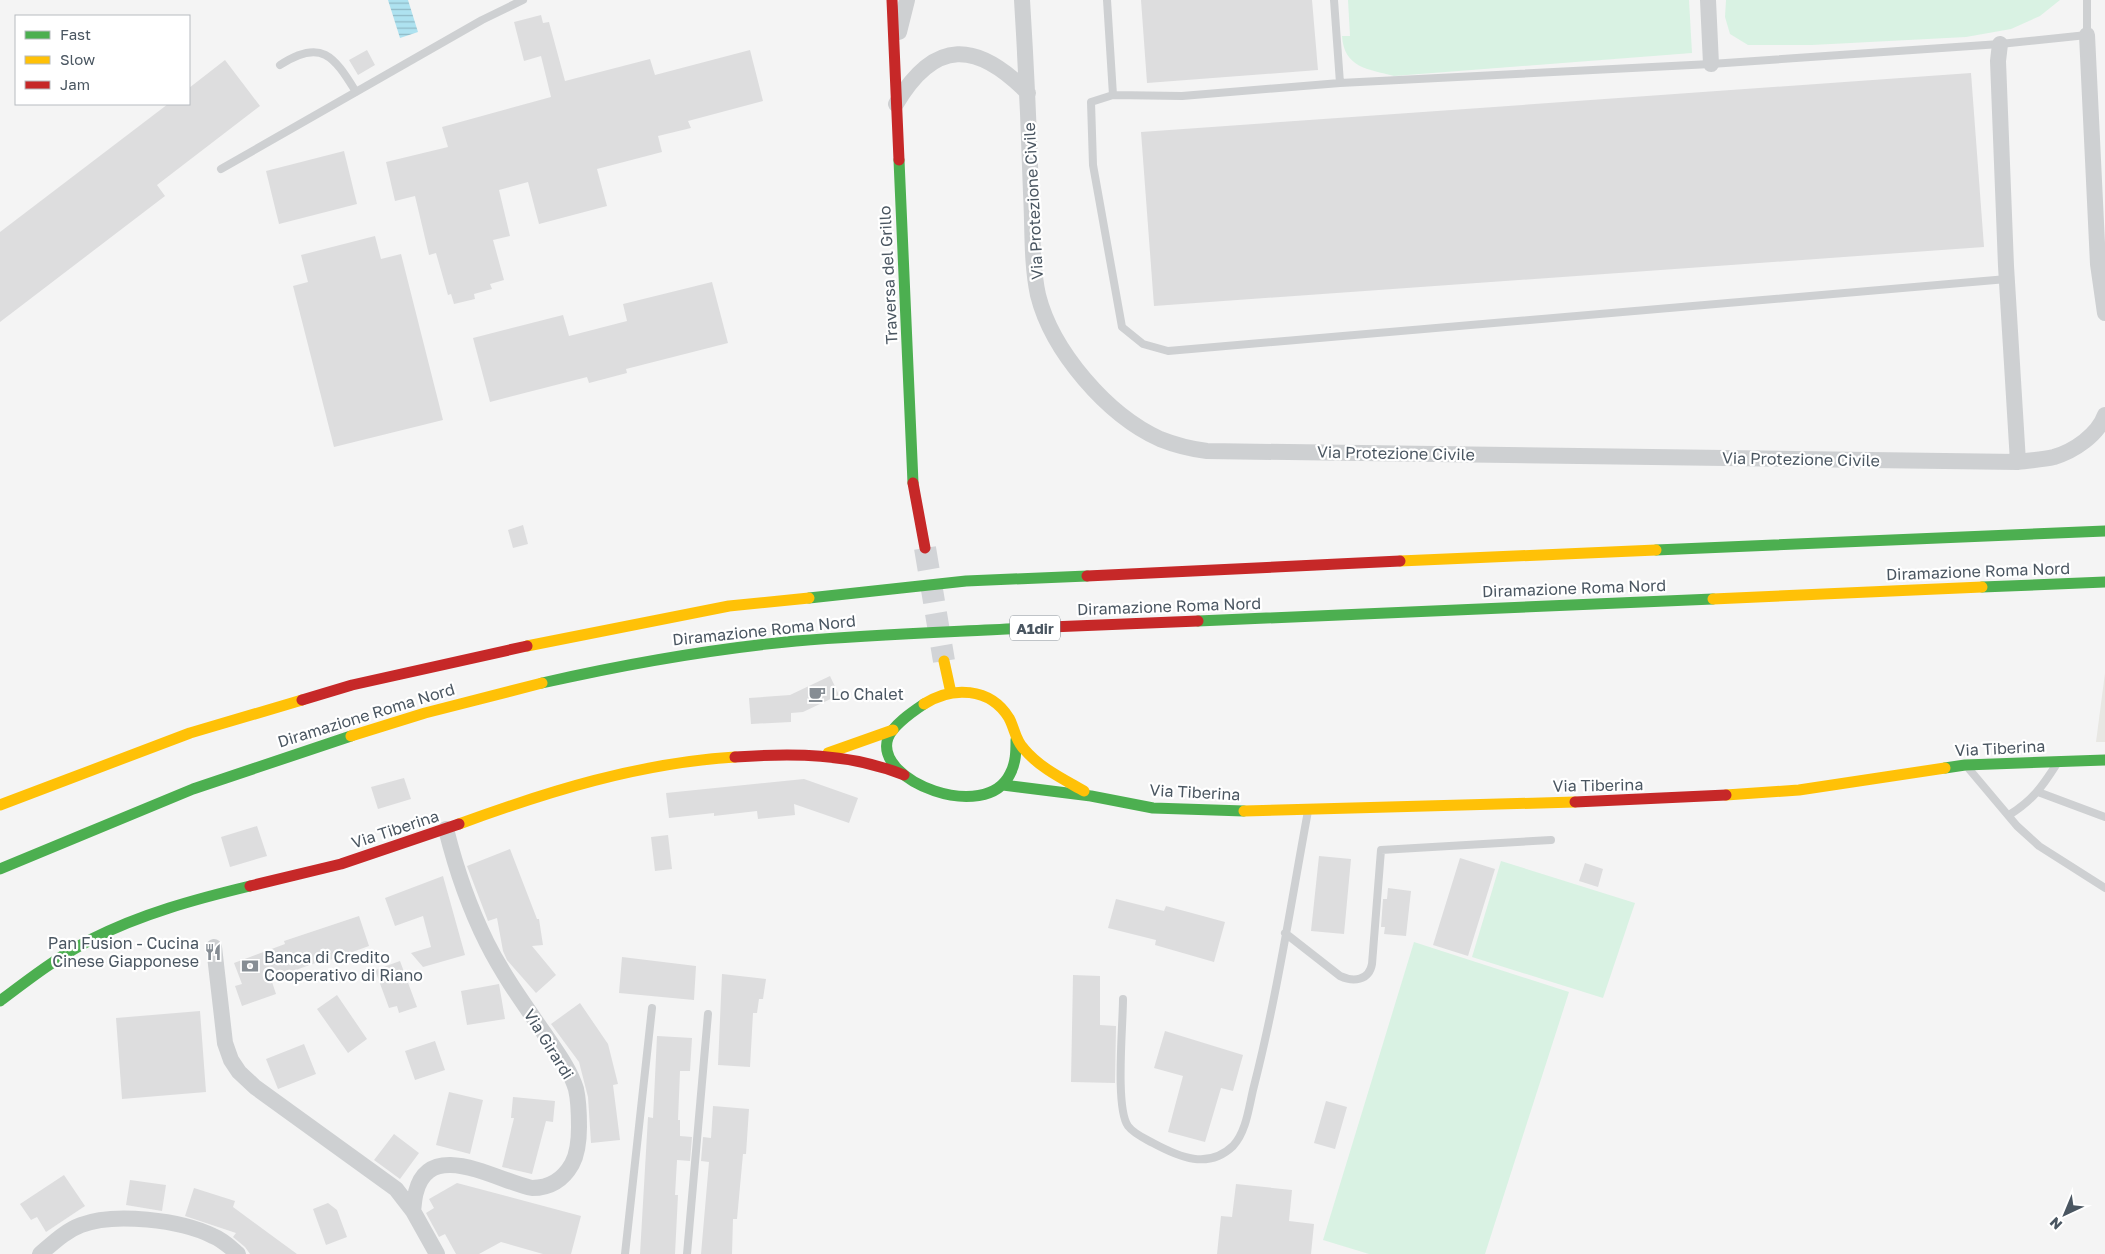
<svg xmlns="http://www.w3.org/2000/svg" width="2105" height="1254" font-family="'Golos Text',sans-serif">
  <defs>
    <pattern id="water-rules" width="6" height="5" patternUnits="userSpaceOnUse" patternTransform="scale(1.25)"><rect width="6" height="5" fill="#aee2f0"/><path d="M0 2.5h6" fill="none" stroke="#90bac6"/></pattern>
  </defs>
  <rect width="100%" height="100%" fill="#f4f4f4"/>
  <path fill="#e8e7e3" d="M2105 673V742H2096Z"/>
  <path fill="#d9f2e3" d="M1348 0H1689L1692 53 1394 76C1368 69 1344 68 1342 36H1350Z
    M1726 0H2060L2040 16 2011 29 1966 37 1812 45H1748L1730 34 1725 17Z
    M1501 861 1635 903 1603 998 1472 957Z
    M1414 942 1569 992 1485 1254H1369L1323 1240Z"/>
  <path fill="url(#water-rules)" d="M388 0H408L418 32 400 38Z"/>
  <path fill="#ddddde" d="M1141 0H1312L1318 70 1147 83Z
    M541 15 543 23 549 22 565 81 650 59 655 75 750 50 763 101 688 121 691 128 658 136 662 152 597 169 607 206 539 224 528 182 499 190 510 236 493 240 504 280 490 284 492 289 474 294 475 299 454 304 451 294 448 295 436 253 429 255 415 196 395 201 386 162 448 147 442 127 551 97 541 56 524 61 514 22Z
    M367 50 375 65 358 75 349 60Z
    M225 60 260 106 157 185 165 196 0 322V232L168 104H189V88Z
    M1971 73 1984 247 1154 306 1141 132Z
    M344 151 357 204 279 224 266 171Z
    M375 236 381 259 401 254 443 420 334 447 293 286 308 282 301 255Z
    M712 282 728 343 626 369 627 373 589 383 587 377 490 402 473 338 563 315 569 336 627 321 623 304Z
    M523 525 528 544 513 548 508 530Z
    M830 676 839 695 803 712 791 713V722L751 724 749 698 790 695Z
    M404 778 411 799 378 809 371 787Z
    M804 779 858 798 849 823 794 804 795 815 758 819 757 811 714 816V813L669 818 666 793Z
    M257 826 267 856 230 867 221 837Z
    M668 835 672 869 655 871 651 837Z
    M510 849 537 919H539L543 945 532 946 556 975 536 993 507 960 503 951 497 918 488 921 467 866Z
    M1319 856 1351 859 1344 934 1311 931Z
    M1460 858 1495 869 1468 956 1433 945Z
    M1585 863 1603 869 1598 887 1579 881Z
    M443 876 465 955 423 967 411 953 431 947 423 916 395 926 385 898Z
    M1388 888 1411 891 1406 936 1384 934 1385 927H1381L1383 899H1387Z
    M1116 899 1164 911 1166 906 1225 922 1214 962 1155 945 1156 940 1108 928Z
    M359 916 369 946 330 960 329 958 271 979 276 994 242 1006 235 986 242 984 234 963 285 944 284 941Z
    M622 957 696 966 694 1000 619 993Z
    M400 961 417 1007 399 1013 397 1006 389 1008 375 970Z
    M722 974 766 979 763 999H759L757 1013H753L750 1067 718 1065Z
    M1073 975 1100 976V1025L1116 1026 1115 1083 1071 1082Z
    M499 984 505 1019 467 1025 461 991Z
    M337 995 367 1039 348 1053 317 1009Z
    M580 1003 608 1044 618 1084 613 1085 620 1140 591 1143 588 1097 579 1062 551 1024Z
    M200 1011 206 1092 122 1099 116 1018Z
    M1165 1031 1243 1055 1233 1091 1221 1088 1205 1142 1168 1132 1183 1076 1154 1068Z
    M657 1036 692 1038 690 1071H680L678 1120H680V1136L692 1137 690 1161 677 1160 675 1195H678L675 1254H640L648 1117 653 1118Z
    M435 1041 445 1070 415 1080 405 1051Z
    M304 1044 316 1074 278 1089 266 1059Z
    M449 1092 483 1100 470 1154 436 1145Z
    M513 1097 555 1101 553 1122 546 1121 532 1174 502 1167 514 1118H511Z
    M1326 1101 1347 1107 1335 1149 1314 1143Z
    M713 1106 749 1109 746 1154H743L737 1219H733L732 1254H701L709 1162 701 1161 703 1137 711 1138Z
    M394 1134 419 1153 400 1179 374 1160Z
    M64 1175 85 1206 46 1232 37 1217 31 1220 20 1204Z
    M130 1180 166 1185 162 1211 126 1205Z
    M457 1183 581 1216 571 1254H543L501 1242 479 1254H456L445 1234 439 1237 426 1213 434 1208 429 1199Z
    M1236 1184 1292 1190 1289 1221 1314 1224 1311 1254H1217L1221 1216 1232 1217Z
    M194 1188 235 1201 233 1207 297 1254H250L245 1247 233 1237 236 1233 185 1216Z
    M328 1203 337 1210 347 1237 326 1245 313 1209Z"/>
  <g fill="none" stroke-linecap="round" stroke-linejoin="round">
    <path stroke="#d2d4d7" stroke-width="22" stroke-dasharray="22 11" stroke-linecap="butt" d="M925 548 944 661"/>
    <path stroke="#ced0d2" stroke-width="8" d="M1107 0 1113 95
      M1334 0 1340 83
      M280 65C321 38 334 56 356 92
      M221 169 482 20 523 0
      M2007 279 1168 351 1143 344 1122 327 1093 165 1091 102 1113 95 1182 96 1340 83 1711 64 2000 44 2087 35V0
      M1969 769 2017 826 2039 846 2105 888
      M2038 792 2105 817
      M2009 815C2032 801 2042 787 2056 765
      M1285 933 1340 976C1353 982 1369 981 1372 964L1381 850 1551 840
      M1123 999C1123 1025 1115 1108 1128 1126 1134 1134 1144 1138 1153 1143 1179 1157 1208 1170 1233 1146 1247 1131 1249 1105 1254 1086 1277 996 1291 903 1308 811
      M625 1254 652 1008
      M687 1254 708 1014"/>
    <path stroke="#ced0d2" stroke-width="16" d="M1022 0C1026 64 1029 129 1031 193 1033 226 1031 262 1038 295 1052 351 1107 415 1160 439 1175 445 1191 449 1207 451L2018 462C2029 460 2042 460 2054 457 2074 451 2098 435 2105 415
      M1708 0 1711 64
      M899 32 907 0
      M2087 35 2098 264 2105 313
      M2000 44 1998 61 2006 266 2018 462
      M896 104C935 38 977 41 1028 93
      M214 947 225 1043 231 1060 239 1072 255 1087 396 1189 413 1211 437 1254
      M413 1211C414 1205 414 1198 416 1192 430 1137 499 1182 532 1188 550 1188 563 1180 572 1164 578 1153 579 1139 579 1127 579 1114 579 1102 576 1089 570 1069 556 1051 544 1033 524 1004 503 975 487 943 469 907 456 869 446 829
      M40 1254C53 1243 65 1231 81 1225 114 1212 181 1220 213 1236 223 1240 230 1247 238 1254"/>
    <path stroke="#4caf50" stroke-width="11" d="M899 160 913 483
      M1656 550 2105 531
      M1982 587 2105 582
      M809 598 966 581 1087 576
      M1198 621 1713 599
      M542 683C626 664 711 649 796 641 873 634 950 632 1026 628
      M924 704C912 712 893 725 888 738 873 781 986 824 1010 774 1016 763 1016 751 1016 740
      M1945 768 1965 765 2105 760
      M1003 785 1091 796 1153 808 1244 811
      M0 869 193 789 351 736
      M0 1001C29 979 59 956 92 939 141 914 196 899 250 886"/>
    <path stroke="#ffc107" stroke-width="11" d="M1400 561 1656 550
      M1713 599 1982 587
      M527 646 729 606 809 598
      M944 661 951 693
      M924 704C952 686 990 687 1009 718 1015 729 1015 740 1024 749 1040 768 1063 779 1084 791
      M351 736 425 713 542 683
      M828 753 893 730
      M1726 795 1799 790 1945 768
      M0 805 190 733 302 700
      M1244 811 1575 802
      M459 824C549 791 639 763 735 757"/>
    <path stroke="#c62828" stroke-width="11" d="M892 0 899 160
      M913 483 925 548
      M1087 576 1400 561
      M1026 628 1198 621
      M302 700 352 685 527 646
      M735 757C793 753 849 753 904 775
      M1575 802 1726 795
      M250 886 341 864 459 824"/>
  </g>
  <defs>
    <g id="cafe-bare" transform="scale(1.35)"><path d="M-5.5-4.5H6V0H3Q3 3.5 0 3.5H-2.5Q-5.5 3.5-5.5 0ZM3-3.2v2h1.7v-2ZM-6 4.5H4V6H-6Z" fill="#868d94" stroke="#fff" stroke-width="2.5" paint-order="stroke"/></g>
    <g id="restaurant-bare" transform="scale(1.35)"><path d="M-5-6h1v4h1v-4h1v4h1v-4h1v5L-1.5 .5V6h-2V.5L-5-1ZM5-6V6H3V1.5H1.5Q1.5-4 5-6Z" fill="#868d94" stroke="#fff" stroke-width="2.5" paint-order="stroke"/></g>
    <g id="bank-bare" transform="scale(1.35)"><path d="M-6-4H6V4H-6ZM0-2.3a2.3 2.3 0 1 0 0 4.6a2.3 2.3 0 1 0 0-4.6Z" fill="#868d94" stroke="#fff" stroke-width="2.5" paint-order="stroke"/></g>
  </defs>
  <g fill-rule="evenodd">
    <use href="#cafe-bare" x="817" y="694"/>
    <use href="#restaurant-bare" x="213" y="952"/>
    <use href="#bank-bare" x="250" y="966"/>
  </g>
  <g text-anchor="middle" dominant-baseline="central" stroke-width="4.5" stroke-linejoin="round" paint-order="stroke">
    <rect fill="#fff" stroke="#808990" stroke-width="1" x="1010" y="615.5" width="50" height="25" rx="4"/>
    <g font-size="15" font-weight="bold" fill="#4a5661">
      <text x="1035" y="628">A1dir</text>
    </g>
    <g font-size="16" fill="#4a5661" stroke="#fff">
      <text transform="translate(1033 201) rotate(-93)">Via Protezione Civile</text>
      <text transform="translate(888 275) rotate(-93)">Traversa del Grillo</text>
      <text transform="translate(1396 453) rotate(1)">Via Protezione Civile</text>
      <text transform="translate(1801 459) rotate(1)">Via Protezione Civile</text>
      <text transform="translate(1978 571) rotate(-2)">Diramazione Roma Nord</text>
      <text transform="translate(1574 588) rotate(-2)">Diramazione Roma Nord</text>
      <text transform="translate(1169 606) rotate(-2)">Diramazione Roma Nord</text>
      <text transform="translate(764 630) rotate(-6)">Diramazione Roma Nord</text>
      <text transform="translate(366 715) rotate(-17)">Diramazione Roma Nord</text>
      <text transform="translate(2000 748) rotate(-3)">Via Tiberina</text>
      <text transform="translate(1598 785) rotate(-1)">Via Tiberina</text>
      <text transform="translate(1195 792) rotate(3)">Via Tiberina</text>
      <text transform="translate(395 829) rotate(-18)">Via Tiberina</text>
      <text transform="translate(549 1044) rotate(58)">Via Girardi</text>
    </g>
    <g font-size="16" fill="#4a5661" stroke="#fff" text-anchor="start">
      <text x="831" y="694">Lo Chalet</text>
      <text x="199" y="943" text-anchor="end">Pan Fusion - Cucina<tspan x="199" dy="18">Cinese Giapponese</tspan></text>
      <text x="264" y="957">Banca di Credito<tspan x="264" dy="18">Cooperativo di Riano</tspan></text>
    </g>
  </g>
  <rect x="15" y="15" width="175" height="90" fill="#ffffff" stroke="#b7bbc0"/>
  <rect x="25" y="31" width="25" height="8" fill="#4caf50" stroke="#b7bbc0"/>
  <text x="60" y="40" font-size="15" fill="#4a5661">Fast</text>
  <rect x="25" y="56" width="25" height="8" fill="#ffc107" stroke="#b7bbc0"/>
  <text x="60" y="65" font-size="15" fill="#4a5661">Slow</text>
  <rect x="25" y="81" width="25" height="8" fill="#c62828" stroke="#b7bbc0"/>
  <text x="60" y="90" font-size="15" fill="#4a5661">Jam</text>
  <g transform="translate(2065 1214) rotate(224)" stroke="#ffffff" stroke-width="4" paint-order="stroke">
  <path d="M0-4L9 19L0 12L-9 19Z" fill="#4a5661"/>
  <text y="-8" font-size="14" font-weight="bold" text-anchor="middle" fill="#4a5661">N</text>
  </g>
</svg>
